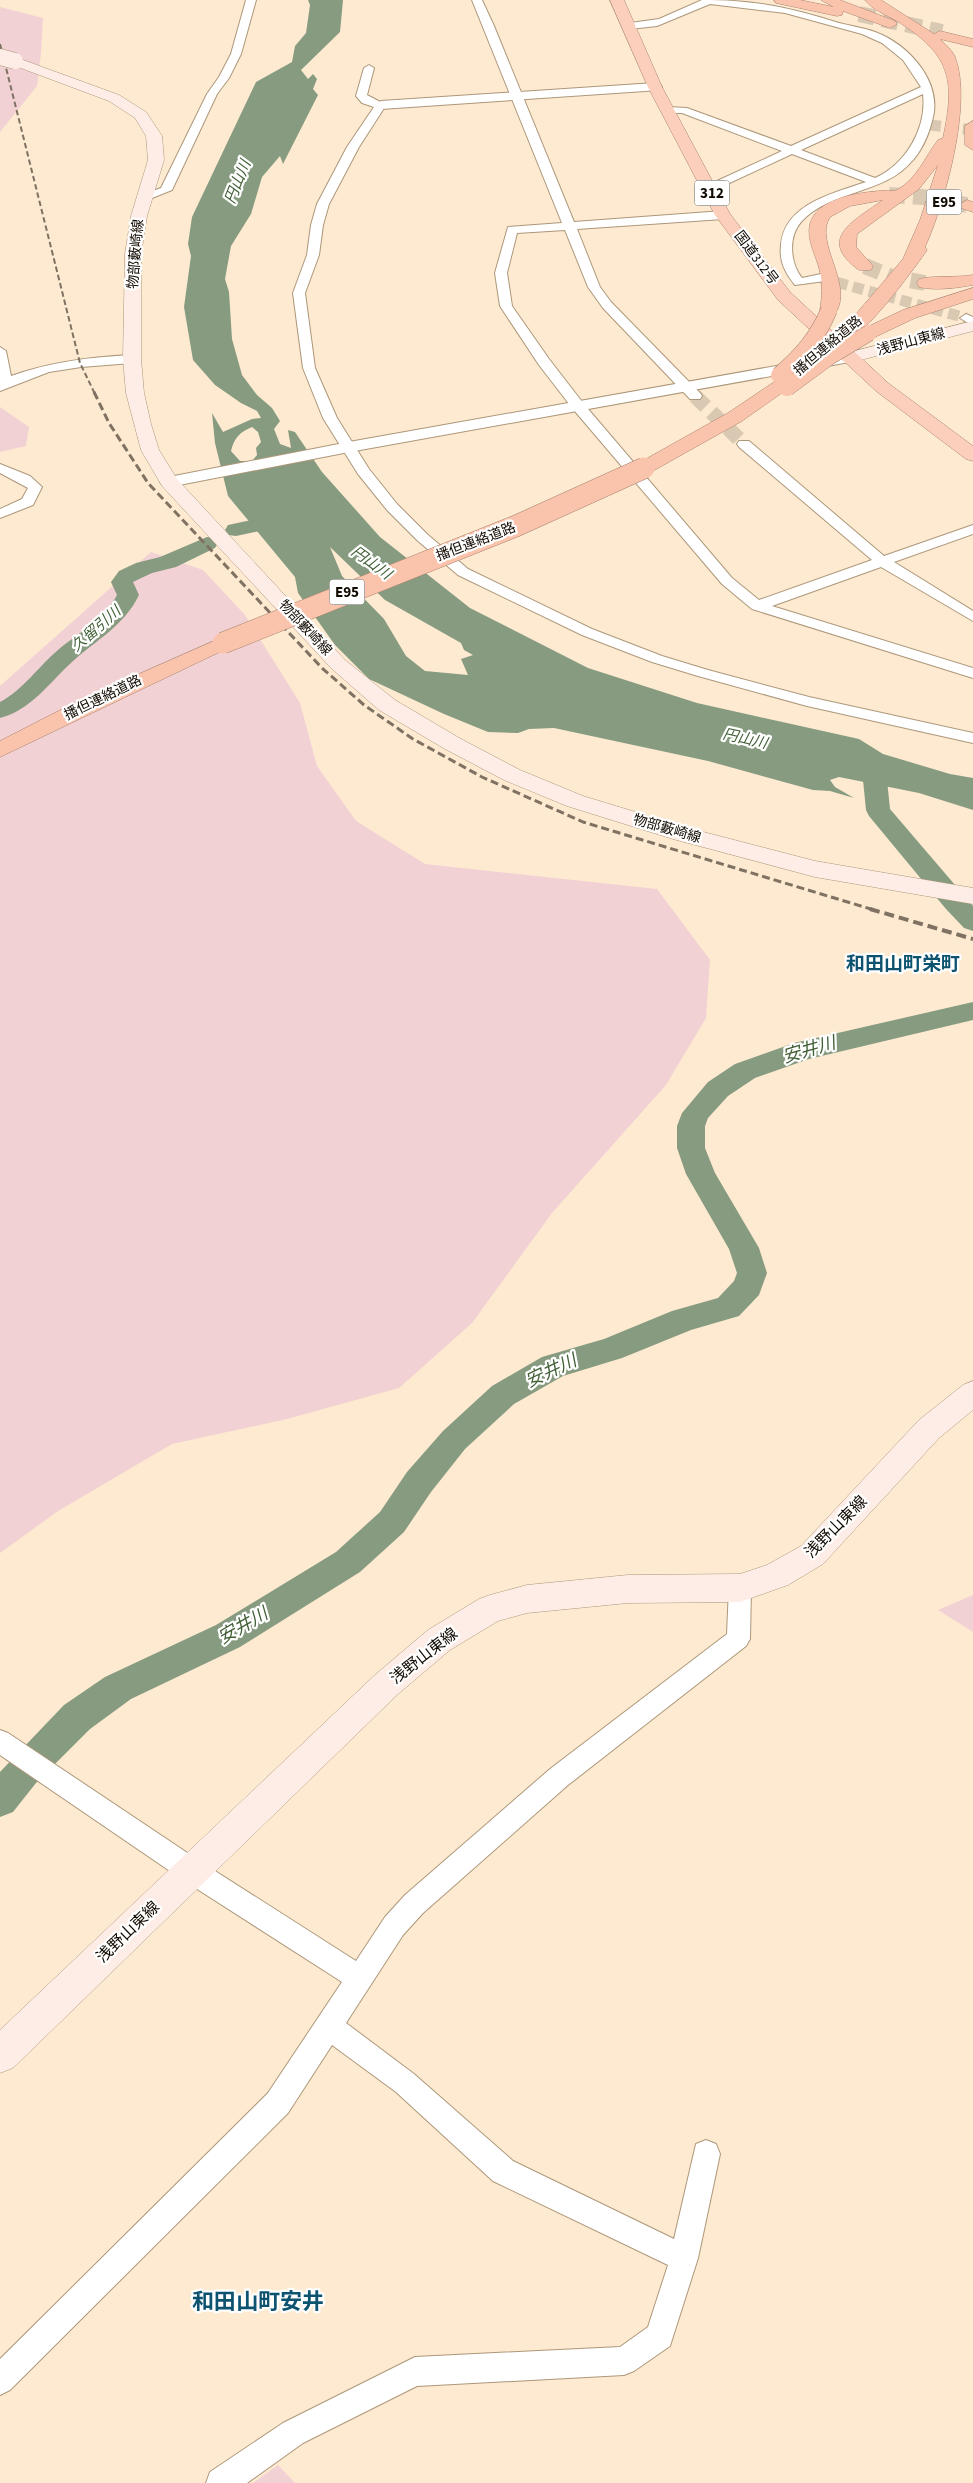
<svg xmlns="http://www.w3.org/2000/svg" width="973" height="2483" font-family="'Source Sans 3','Noto Sans JP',sans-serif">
  <rect width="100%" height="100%" fill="#fdead1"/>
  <path fill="#f1d1d3" d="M0 7 43 18 41 53 37 86 0 132Z
    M0 407 29 427 26 446 0 452Z
    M151 552 203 570 245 615 300 703 317 766 356 821 425 864 657 889 710 960 706 1018 666 1085 552 1213 472 1323 399 1388 287 1419 172 1444 58 1511 0 1553V686Z
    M973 1595V1632L938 1610Z
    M278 2465 295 2483H253Z"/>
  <path fill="#879b80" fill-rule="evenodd" d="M308 0H343L340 32 301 70 308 79 313 74 317 79 313 89 318 95 283 164 280 156 262 177 251 214 231 246 225 279 229 292 232 339 242 375 257 395 272 408 280 421 274 429 280 444 291 448 288 430 295 432 322 472 380 537 470 608 588 668 697 703 859 739 883 754 950 774 973 778V810L919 793 839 777 830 780 835 787 854 798 830 791 813 790 708 761 554 728 529 729 518 733 488 732 444 714 369 679 335 645 298 593 295 577 228 496 215 443 212 413 223 432 252 419 261 418 257 411 241 403 215 385 193 360 184 307 191 256 188 244 192 217 256 82 292 62 295 46 306 33 310 5ZM252 427 258 432 261 442 256 448 257 455 252 461H240L231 451C234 438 240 432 252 427ZM330 547 385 600 461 643 464 650 473 655 461 659 468 675 425 671 406 656 384 619 342 576Z"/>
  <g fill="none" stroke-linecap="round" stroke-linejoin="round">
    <path fill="#879b80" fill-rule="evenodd" d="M294 511 302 512 305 517 302 522 236 536 228 535 225 530 228 525Z
      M207 537 215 538 218 543 215 548 176 567 152 573 135 581 133 582 139 595C124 626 96 640 72 662 49 683 31 710 0 718V702C23 690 38 667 58 650 78 633 104 620 117 595L111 582 119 571 136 563 160 557Z
      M874 762 883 765 886 770 890 809 973 906V931L964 928 946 909 869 816 866 810 862 770 865 765Z
      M973 1002V1020L809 1059 755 1078 728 1096 708 1118 705 1126V1148L715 1173 759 1248 767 1273 759 1295 739 1316 691 1330 622 1358 563 1376 514 1404 465 1449 431 1492 404 1532 360 1572 240 1647 131 1699 90 1729 36 1783 13 1812 0 1817V1772L64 1705 105 1677 216 1625 336 1552 380 1512 407 1472 443 1431 492 1386 542 1357 604 1339 672 1311 718 1298 734 1281 737 1273 729 1249 686 1174 677 1148V1126L682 1113 708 1082 735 1064 794 1043Z"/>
    <path stroke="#dac9b2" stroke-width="11" stroke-dasharray="11 5.5" stroke-linecap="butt" d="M930 125 973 130
      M821 278 966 318"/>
    <path stroke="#dac9b2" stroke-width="15" stroke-dasharray="15 8" stroke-linecap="butt" d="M695 396 744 444"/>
    <path stroke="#dac9b2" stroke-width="16" stroke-dasharray="16 8" stroke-linecap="butt" d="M859 14 942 32
      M889 195 923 197 967 205
      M865 266 892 277 925 283"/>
    <g stroke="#ad9779" stroke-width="2">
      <path id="minor" d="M246 0H256L241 54 229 78 217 94 172 190 147 200H139V196L161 188 207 94 219 77 231 54Z
        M472 0H482L494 26 574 222 723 211 729 215 723 219 577 229 600 287 611 302 700 393 702 396 700 399H690L603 308 588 287 565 230 517 233 507 273 512 306 549 359 583 403 732 578 759 600 872 560 739 447 737 444 739 441H749L884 556 973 525V534L894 562 973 611V621L881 567 772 606 973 668V678L752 609 722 584 573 409 539 365 500 306 495 273 508 227 562 223Z
        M702 0C754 0 789 7 839 23 851 26 864 28 875 32 907 44 938 77 934 112 931 129 924 147 913 160 885 195 831 189 801 222 788 237 790 263 802 278L821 274 827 278 825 281 795 285C785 273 779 261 781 245 784 204 834 193 866 182L792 154 723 186 704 187V183L717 181 782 151 682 113H668L663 110 668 107 687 108 791 146 921 87 903 60 882 43 862 34 785 13 710 4 657 26 630 29 625 26 630 23 659 19ZM923 94C927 128 906 164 875 178L801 150Z
        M369 65 374 68 367 95 386 105 359 147 329 204 323 225 319 255 305 293 315 368 337 418 369 469 397 504 428 535 468 569 592 629 662 656 708 670 809 697 973 733V743L807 706 698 676 652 662 582 635 458 575 418 541 387 510 358 474 323 418 303 368 293 293 307 255 311 225 317 204 347 147 374 107 362 103 356 96 364 68Z
        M966 314 973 317V326L960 318Z
        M0 347 6 351 11 376C50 362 90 357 132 355L138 359 132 363 81 367 49 372 0 391Z
        M0 464 30 476 42 487 33 505 0 518V509L22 499 28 488 0 473Z
        M740 1578 748 1581 751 1588 750 1639 746 1646 568 1785 423 1913 403 1935 346 2023 414 2074 513 2161 674 2239 696 2144 706 2140 716 2144 720 2154 698 2258 670 2346 634 2371 624 2375 417 2386 303 2443 247 2483H206L210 2472 283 2423 415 2357 620 2347 648 2327 668 2265 493 2181 396 2092 332 2045 288 2113 10 2390 0 2395V2359L268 2093 342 1982 183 1880 0 1755V1730L8 1733 201 1862 356 1961 385 1917 405 1895 550 1769 727 1634 729 1588 732 1581Z"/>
    </g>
    <g stroke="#ad9779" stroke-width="2">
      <path id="tertiary" d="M655 83 660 84 662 87 660 90 381 109 374 105 381 101Z
        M849 353 857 358 855 361 349 452 169 487 163 486 160 482 163 478 169 477 349 442Z"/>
    </g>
    <g stroke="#ad9779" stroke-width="1">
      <path id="secondary" d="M15 57 119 95 146 112 162 136 164 160 147 216 141 254V359L144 393 151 424 159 450 177 479 345 660 395 700 461 739 520 770 583 796 688 828 815 861 973 888V904L815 877 673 839 567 806 504 780 445 749 379 710 331 668 162 486 141 450 126 393 123 359 125 254 131 216 148 160 146 136 135 118 109 101 10 64 8 61Z
        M973 321V331L849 363 843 362 840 358 843 354Z
        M973 1381V1410L939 1438 823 1564 788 1585 740 1602 628 1603 527 1613 498 1621 450 1650 398 1694 13 2068 0 2073V2030L376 1674 428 1630 479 1599 490 1595 527 1585 628 1575 740 1574 767 1565 801 1546 919 1420 963 1385Z"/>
    </g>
    <g stroke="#a98370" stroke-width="1">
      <path id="trunk" d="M610 0H624L662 87 730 214 790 292 888 383 973 446V461L966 459 876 391 778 300 715 215 648 87Z"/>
    </g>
    <g stroke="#a98370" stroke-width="1">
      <path id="motorway" d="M774 0H800L834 7 821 0H840L895 21 897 24 890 28 843 11 842 15 837 16 776 3Z
        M865 0H881L934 34 940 31 973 39V47L940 39C945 44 952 50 955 57 973 102 945 203 925 247L927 250C917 265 873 324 859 331 856 333 852 332 848 331L845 327 903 259 920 220 938 165 919 189 857 234 856 247 873 266 871 270H859C815 238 856 220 883 200L850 206 830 217C813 242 855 285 835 314H823L820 310C822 297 823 284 820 272 817 256 806 241 810 224 817 198 857 193 879 191 885 190 893 192 897 190 917 179 925 157 938 140L943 138C956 79 950 54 897 21 887 15 872 10 865 0Z
        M973 121V150L965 145V126Z
        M967 200 973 202V212L961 208 959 205Z
        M973 275V285C956 288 936 291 919 287L917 283 919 279C936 275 955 278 973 275Z
        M973 288V299L915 318 875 337H863L860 333 863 329 903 310Z
        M780 381 786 382 789 386 786 390 742 421 651 472H637L635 468 637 464 728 413 774 382Z
        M223 637 230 639 233 643 230 647 0 757V741L80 700Z"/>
    </g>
    <use href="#minor" fill="#fff" fill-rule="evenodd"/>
    <use href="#tertiary" fill="#fff" fill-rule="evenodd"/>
    <use href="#secondary" fill="#feede6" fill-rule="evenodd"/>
    <use href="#trunk" fill="#fbcfbc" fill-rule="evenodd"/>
    <use href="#motorway" fill="#fac3ab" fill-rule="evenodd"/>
    <path stroke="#7f7262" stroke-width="2" stroke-dasharray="5.5 3" stroke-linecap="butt" d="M0 44 80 363 95 394"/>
    <path stroke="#7f7262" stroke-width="3" stroke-dasharray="8 4" stroke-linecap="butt" d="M94 392 109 423 148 483 322 668 364 705 413 739 482 777 583 822 874 910"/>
    <path stroke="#7f7262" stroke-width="4" stroke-dasharray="10 5" stroke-linecap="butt" d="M870 909 973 939"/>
    <g stroke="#ad9779" stroke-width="17" stroke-linecap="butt">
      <path id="secondary-bridge" d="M0 57 15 61"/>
    </g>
    <g stroke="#a98370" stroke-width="17" stroke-linecap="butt">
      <path id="motorway-bridge-far1" d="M779 375C801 356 818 337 829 310
        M787 388 829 357 869 333"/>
    </g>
    <g stroke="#a98370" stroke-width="22" stroke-linecap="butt">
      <path id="motorway-bridge" d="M223 643 516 526 644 468"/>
    </g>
    <use href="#secondary-bridge" stroke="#feede6" stroke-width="16"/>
    <use href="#motorway-bridge-far1" stroke="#fac3ab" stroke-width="16"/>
    <use href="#motorway-bridge" stroke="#fac3ab" stroke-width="21"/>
  </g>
  <g text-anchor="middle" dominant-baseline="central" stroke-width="4.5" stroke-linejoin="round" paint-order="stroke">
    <g font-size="14" fill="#120b02" stroke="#fff">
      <text transform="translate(136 254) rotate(-85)">物部藪崎線</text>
      <text transform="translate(756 258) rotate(53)">国道312号</text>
      <text transform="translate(911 342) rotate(-15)">浅野山東線</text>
      <text transform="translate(828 346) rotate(-40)">播但連絡道路</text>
      <text transform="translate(476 542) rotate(-21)">播但連絡道路</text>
      <text transform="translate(305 628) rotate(47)">物部藪崎線</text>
      <text transform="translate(103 698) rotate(-26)">播但連絡道路</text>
      <text transform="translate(667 829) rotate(16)">物部藪崎線</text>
    </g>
    <g font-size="15" font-style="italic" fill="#416036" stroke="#fff">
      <text transform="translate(238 182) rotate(-68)">円山川</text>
      <text transform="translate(371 563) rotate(36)">円山川</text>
      <text transform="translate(96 629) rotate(-41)">久留引川</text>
      <text transform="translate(745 739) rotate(13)">円山川</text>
    </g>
    <g fill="#fff" stroke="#59544e" stroke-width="1">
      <rect x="694.5" y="180.5" width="35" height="25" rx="4"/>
      <rect x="926.5" y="189.5" width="35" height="25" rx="4"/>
      <rect x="329.5" y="579.5" width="35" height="25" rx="4"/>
    </g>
    <g font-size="15" font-weight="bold" fill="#120b02">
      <text x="712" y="193">312</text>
      <text x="944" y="202">E95</text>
      <text x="347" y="592">E95</text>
    </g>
    <g font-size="16" fill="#120b02" stroke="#fff">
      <text transform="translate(836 1527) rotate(-45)">浅野山東線</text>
      <text transform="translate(424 1656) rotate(-38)">浅野山東線</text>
      <text transform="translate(128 1932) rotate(-44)">浅野山東線</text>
    </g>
    <g font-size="18" font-style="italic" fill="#416036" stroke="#fff">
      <text transform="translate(809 1050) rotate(-16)">安井川</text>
      <text transform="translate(551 1371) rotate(-25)">安井川</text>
      <text transform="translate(243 1626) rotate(-30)">安井川</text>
    </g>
    <g font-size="19" font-weight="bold" fill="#0d5370" stroke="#fff">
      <text x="903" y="964">和田山町栄町</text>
    </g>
    <g font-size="22" font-weight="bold" fill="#0d5370" stroke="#fff">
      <text x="258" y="2302">和田山町安井</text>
    </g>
  </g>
</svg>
